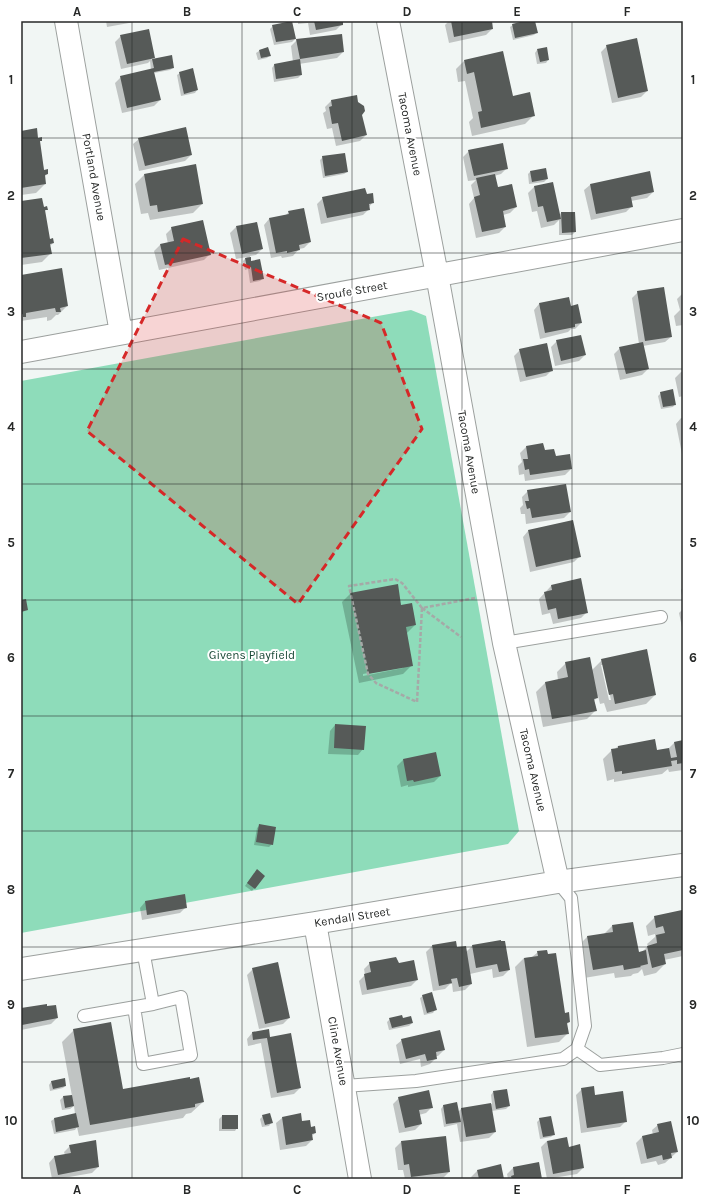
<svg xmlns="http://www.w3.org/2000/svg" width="704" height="1200" font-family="Karla,sans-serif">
  <rect width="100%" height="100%" fill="#f1f6f4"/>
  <path fill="#8edcba" d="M411 310 426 316 519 831 508 844 21 933V381Z"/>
  <path fill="#0003" fill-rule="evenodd" d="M106 21H140L107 27Z
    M298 21H342V24L336 30 310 35 308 23 298 24Z
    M449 21H491L492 29 486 35 449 43 445 25Z
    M529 21H534L537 32 534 35 513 40 510 27 513 25Z
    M273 26 295 39 292 42 274 45 270 29Z
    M121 36 154 57 151 60 171 57 173 68 170 70 154 73 160 100 154 106 122 113 115 83 121 77 151 70 150 61 148 63 121 69 115 42Z
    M297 40 343 52 337 58 299 64 301 75 298 78 274 82 272 68 274 65 293 62 291 46Z
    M607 46 647 91 641 97 612 103 601 52Z
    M537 50 548 60 546 63 537 64 535 53Z
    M259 51 269 56 267 58 258 60 256 53Z
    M464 61 512 97 534 115 525 124 472 136 469 122 473 118 465 81 458 82 456 69Z
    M180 73 197 90 195 93 181 96 177 75Z
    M356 96 366 135 360 141 336 146 332 128 327 129 323 113 326 111 325 107 331 101Z
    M21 132 41 140 39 143 44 171 47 174 44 177 45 184 36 193 21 195Z
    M139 139 191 155 185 161 139 171 133 144Z
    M469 151 507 168 501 174 494 176 497 188 516 207 510 213 503 215 505 227 499 233 476 238 469 204 474 198 471 185 476 180 468 181 463 157Z
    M323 157 347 172 344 174 323 178 320 160Z
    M530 172 547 179 544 182 529 184 528 174Z
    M144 175 202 204 193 213 150 220 148 213 141 214 135 184Z
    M552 184 559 215 561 213 575 232 572 235H559V220L554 225 541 228 537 211 532 212 528 193 534 187Z
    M590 185 653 192 647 198 631 201 632 206 626 212 591 220 584 190Z
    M366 195 373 202 369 207V209L363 215 321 224 317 204 323 198Z
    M21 202 47 209 44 212 49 240 53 243 50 246 51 253 42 262 21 265Z
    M289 212 310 242 304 248 299 249 293 256 282 258 281 256 271 258 264 225 269 219 285 216Z
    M236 227 262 249 256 255 250 256V262L263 278 260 281 250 283 248 269 245 270 243 261 247 257 236 259 230 233Z
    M172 228 210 254 204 260 159 270 154 251 160 245 168 244 166 234Z
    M21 276 67 306 58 315H56L51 320 47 321V317L21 321Z
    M638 292 671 337 665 342 643 346 648 369 642 375 620 380 614 354 620 348 639 344 632 298Z
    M683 293V325L676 326 674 316 680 310 677 299Z
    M539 304 570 307 581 323 575 329H571L568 332 540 339 534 310Z
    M557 341 585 355 579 361 555 366 551 347Z
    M520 350 552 370 546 376 520 382 514 356Z
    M681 372H683V396L679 397 675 378Z
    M661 393 675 404 673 407 661 409 658 396Z
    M681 418H683V459L676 424Z
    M543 444 544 452 555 457 571 469 565 475 525 481 524 474 519 475 518 466 522 462 520 453 526 447Z
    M528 491 570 512 564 518 526 524 525 514H521L520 508 523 505 522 497Z
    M528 531 580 556 574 562 530 572 523 537Z
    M580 580 587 612 581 618 553 624 550 613 542 615 539 599 551 586Z
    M683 587V601L681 590Z
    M350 594 401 606 415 625 406 634 412 665 403 674 359 683 342 602ZM403 666V668L363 676V674Z
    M683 609V632L679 613Z
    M602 660 655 695 646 704 607 712 604 703 600 704 598 696 594 701 596 710 587 719 543 727 536 692 545 683 558 680 557 672 566 663 592 670ZM601 665H603L611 700H609Z
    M335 725 363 749 358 755 328 754 330 731Z
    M683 741V770L669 772 668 769 662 774 614 782V779L607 781 603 759 612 750 615 749 618 746 656 752 667 750 675 742Z
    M403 760 440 776 434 782 408 787V785L401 787 397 766Z
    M260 825 272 844 269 847 254 845 257 828Z
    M254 873 264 876 252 891 245 886Z
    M145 902 186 907 180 913 142 920 140 908Z
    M682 911 683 915V956L664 960 665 964 656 973 644 976 642 969 638 973 633 974 631 976 615 978 614 973 584 978 578 946 587 937 604 934 612 926 638 953 642 952 648 946 647 944 655 937V934L648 936 646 926 655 917Z
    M500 941 509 970 503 976 493 978 492 969 470 974 471 984 465 990 453 992 452 984H450L445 989 433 991 426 952 432 946 456 949 466 952 472 946Z
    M538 952 564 1014 569 1022 566 1025 568 1033 559 1042 527 1047 515 967 524 958 532 957Z
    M370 963 398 964 417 980 411 986 362 995 359 981 365 975 364 969Z
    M253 969 289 1018 283 1024 259 1029 247 975Z
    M423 996 435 1010 433 1013 424 1015 420 998Z
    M46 1006 57 1018 51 1024 21 1030V1009Z
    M390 1019H402L412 1023 409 1026 389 1030 387 1022Z
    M74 1030 122 1090 203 1102 191 1113 186 1114 183 1118 79 1136 77 1127 75 1130 54 1134 51 1121 54 1119 75 1114 74 1106 70 1109 62 1110 60 1100 63 1097 72 1096 62 1042Z
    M252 1033 269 1038 300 1088 294 1094 271 1098 261 1043 248 1046 247 1039Z
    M402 1040 444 1050 438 1056H436V1058L430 1064 421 1067 420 1059 400 1064 396 1045Z
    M51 1082 65 1086 63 1088 50 1091 49 1085Z
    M582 1089 594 1096 626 1121 620 1127 581 1133 576 1095Z
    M493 1092 509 1106 506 1109 491 1111 495 1132 489 1138 460 1142 457 1124 444 1127 441 1109 443 1106 458 1112 461 1109 492 1104 491 1095Z
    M399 1098 432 1107 426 1113 419 1115 421 1124 415 1130 399 1133 393 1104Z
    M222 1116 237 1128 235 1131H219V1119Z
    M263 1116 271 1123 269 1126 262 1127 260 1119Z
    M282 1118 301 1122 315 1133 311 1137 312 1140 306 1146 280 1150 276 1123Z
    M540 1119 554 1134 551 1137 540 1139 537 1122Z
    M658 1125 677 1152 665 1163 658 1165 656 1161 641 1164 636 1143 642 1137 653 1135 652 1130Z
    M547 1141 568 1148 583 1168 577 1174 547 1179 541 1147Z
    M401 1142 449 1172 443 1178 434 1179H405L403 1170H398L395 1148Z
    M70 1146 98 1167 92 1173 58 1179H52L49 1163 54 1157 65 1155 64 1152Z
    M513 1168 541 1179H508L507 1174Z
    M477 1171 503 1179H472L471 1177Z"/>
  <path fill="#565a58" d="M292 21 296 39 276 42 272 25Z
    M314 21H343V25L316 30Z
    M451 21H492L493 29 454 37Z
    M524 21H535L538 33 515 38 512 24Z
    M149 29 155 58 127 64 120 35Z
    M342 34 344 52 300 59 296 39Z
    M637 38 648 91 618 98 606 45Z
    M268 47 271 56 261 58 259 50Z
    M547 47 549 60 540 62 537 49Z
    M503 51 513 96 530 92 535 116 481 128 478 112 482 111 474 72 467 74 464 60Z
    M172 55 174 68 154 72 161 100 127 108 120 76 154 68 152 59Z
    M300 59 302 75 276 79 274 64Z
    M193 68 198 90 184 94 179 72Z
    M357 95 358 102 364 106 365 111 362 115 367 135 342 141 338 123 332 124 329 107 332 106 331 100Z
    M186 127 192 155 145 166 138 138Z
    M37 128 38 138 42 137V141H40L44 170 48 169V174L45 175 46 184 21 188V131Z
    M503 143 508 169 474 176 468 150Z
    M345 153 348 172 325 176 322 156Z
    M196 164 203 204 158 212 157 205 150 206 144 174Z
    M546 168 548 179 532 182 530 171Z
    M650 171 654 192 631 197 633 207 596 214 590 184Z
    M495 174 498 187 512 184 517 207 503 211 506 227 482 232 474 197 480 195 476 178Z
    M553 182 561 219 547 222 543 206 538 207 534 186Z
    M365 188 367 194 373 193 374 203 369 204 370 210 327 218 322 197Z
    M42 198 44 207 47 206 48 210H45L50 239 53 238 54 243 50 244 52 254 21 258V201Z
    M304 208 311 242 299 245 300 250 287 253V251L276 253 269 218 289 214 288 211Z
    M561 212H575L576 232 562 233Z
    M203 220 211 255 165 265 160 244 174 241 171 227Z
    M257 222 263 249 242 254 236 226Z
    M251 257V261L260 259 264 279 253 281 251 267 247 268 245 258Z
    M62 268 68 306 60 308 61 312H56L55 308 26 313V317H23V314L21 315V275Z
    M664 287 672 337 645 341 637 291Z
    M569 297 571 306 578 304 582 323 575 324V327L545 333 539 303Z
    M581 335 586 355 561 361 556 340Z
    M643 342 649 369 626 374 619 347Z
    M547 343 553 371 526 377 519 349Z
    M673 389 676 405 663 407 660 392Z
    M543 443 545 450 554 449 556 456 570 454 572 469 530 475 529 469 525 470 523 459H528L526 446Z
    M566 484 571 512 532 518 530 508 527 509 525 501H529L527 490Z
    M573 520 581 557 536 567 528 530Z
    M581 578 588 613 558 619 556 608 548 610 544 592 552 590 551 585Z
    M398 584 401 605 412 603 416 625 406 627 413 666 368 674 350 593Z
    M26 599 28 610 21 612V600Z
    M647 649 656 695 615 704 613 694 609 695 601 659Z
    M590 657 598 698 594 699 597 711 552 719 545 682 568 677 565 662Z
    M335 724 366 726 364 750 334 748Z
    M655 739 657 750 669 748 671 758 677 757 674 742 683 740V763L677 764V760L671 761 672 766 622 774V771L615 772 611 749 618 748V746Z
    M436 752 441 776 414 782 413 780 407 781 403 759Z
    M259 824 276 827 273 845 256 842Z
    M257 869 265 876 255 889 247 883Z
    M185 894 187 908 147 915 145 901Z
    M682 910 683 950 664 954 666 964 652 968 647 946 657 943 656 935 665 933 663 926 656 928 654 916Z
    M633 922 639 952 646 950 648 964 640 966 641 967 624 970 623 965 593 970 587 936 613 932 612 925Z
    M501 940V941H505L510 970 499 972 497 964 476 968 472 945Z
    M456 941 457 947 466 946 472 984 459 987 457 978 451 979 452 983 439 986 432 945Z
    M547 950 548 954 556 953 565 1013 569 1012 570 1022 567 1023 569 1034 535 1038 524 958 538 956 537 951Z
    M396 957 399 963 414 960 418 980 367 990 364 974 371 972 369 962Z
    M278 962 290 1018 265 1024 252 968Z
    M432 992 437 1010 427 1013 422 995Z
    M47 1004V1006L56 1005 58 1018 22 1025 21 1008Z
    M402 1015 403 1018 411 1016 413 1023 392 1028 389 1018Z
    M111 1022 123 1089 190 1077V1079L199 1077 204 1102 195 1104V1107L90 1125 73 1029Z
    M269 1029 270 1037 291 1033 301 1088 277 1093 267 1038 253 1040 252 1032Z
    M440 1030 445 1050 436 1052 437 1059 427 1061 425 1054 406 1059 401 1039Z
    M65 1078 66 1086 53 1089 51 1081Z
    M594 1086 595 1095 623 1091 627 1122 587 1128 581 1088Z
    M507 1089 510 1106 496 1109 493 1091Z
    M429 1090 433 1108 419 1110 422 1124 405 1128 398 1097Z
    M72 1095 74 1106 65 1108 63 1096Z
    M457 1102 461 1122 446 1124 443 1105Z
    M491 1103 496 1132 466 1137 461 1108Z
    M76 1113 79 1127 56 1132 54 1118Z
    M270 1113 273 1123 265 1125 262 1115Z
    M301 1113 302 1121 310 1120 311 1127 315 1126 316 1133 312 1134 313 1140 286 1145 282 1117Z
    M222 1115H238V1129H222Z
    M551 1116 555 1135 543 1137 539 1118Z
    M671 1121 678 1152 671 1153 672 1158 663 1160 662 1155 647 1159 642 1136 659 1132 657 1124Z
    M446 1136 450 1172 411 1177 409 1164 404 1165 401 1141Z
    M567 1137 569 1147 580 1144 584 1168 553 1174 547 1141Z
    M96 1140 99 1167 58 1175 54 1156 71 1153 69 1145Z
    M539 1162 542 1179H512L511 1176 514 1175 513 1167Z
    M501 1164 504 1179H479L477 1170Z"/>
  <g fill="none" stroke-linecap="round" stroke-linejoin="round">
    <g stroke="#9ca09e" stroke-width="14">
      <path id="lane" d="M504 643 661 617
        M134 1007 143 1064 191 1055 181 997 153 1004
        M84 1016 153 1004 143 950
        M577 1049 600 1065 663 1058 683 1054
        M344 1086 416 1081 563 1059 577 1049 585 1026 571 898 558 882"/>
    </g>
    <g stroke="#9ca09e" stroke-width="24">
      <path id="street" d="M66 21 121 333
        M388 21 437 275 504 643 558 882
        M21 352 683 230
        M315 923 360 1179
        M21 969 315 923 558 882 683 865"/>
    </g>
    <path stroke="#a5a9a7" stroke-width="2.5" stroke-dasharray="4 2" stroke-linecap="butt" d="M422 608 417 702 376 683 368 674 349 586 395 579 402 583 422 608 475 598
      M422 608 461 637"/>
    <use href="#lane" stroke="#fff" stroke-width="12"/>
    <use href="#street" stroke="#fff" stroke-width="22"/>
  </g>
  <path fill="#d62828" fill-opacity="0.2" stroke="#d62828" stroke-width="3" stroke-dasharray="8 5" stroke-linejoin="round" d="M183 239 381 323 422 429 298 604 87 431Z"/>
  <path fill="none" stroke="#272928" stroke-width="1" stroke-opacity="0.55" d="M132 21V1179M242 21V1179M352 21V1179M462 21V1179M572 21V1179M21 138H683M21 253H683M21 369H683M21 484H683M21 600H683M21 716H683M21 831H683M21 947H683M21 1062H683"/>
  <g text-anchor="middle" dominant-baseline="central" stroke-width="4" stroke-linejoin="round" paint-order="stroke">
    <g font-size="12" fill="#272928" stroke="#fff">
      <text transform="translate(410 134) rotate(79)">Tacoma Avenue</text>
      <text transform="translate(94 177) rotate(80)">Portland Avenue</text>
      <text transform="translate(352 291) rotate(-10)">Sroufe Street</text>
      <text transform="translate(469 452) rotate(80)">Tacoma Avenue</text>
      <text transform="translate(533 770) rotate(77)">Tacoma Avenue</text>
      <text transform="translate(352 917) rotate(-9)">Kendall Street</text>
      <text transform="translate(338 1051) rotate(80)">Cline Avenue</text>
    </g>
    <g font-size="12" fill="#1a4937" stroke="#fff">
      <text x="252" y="655">Givens Playfield</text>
    </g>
  </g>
  <rect width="704" height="1200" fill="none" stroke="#ffffff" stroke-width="44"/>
  <rect x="22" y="22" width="660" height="1156" fill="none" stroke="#272928" stroke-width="1.5"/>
  <g font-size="13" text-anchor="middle" font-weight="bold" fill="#272928">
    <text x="77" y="16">A</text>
    <text x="187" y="16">B</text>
    <text x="297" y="16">C</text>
    <text x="407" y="16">D</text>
    <text x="517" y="16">E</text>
    <text x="627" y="16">F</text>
    <text x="11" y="84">1</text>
    <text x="693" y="84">1</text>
    <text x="11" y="200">2</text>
    <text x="693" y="200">2</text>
    <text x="11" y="316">3</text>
    <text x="693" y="316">3</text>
    <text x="11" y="431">4</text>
    <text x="693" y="431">4</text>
    <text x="11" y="547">5</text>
    <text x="693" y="547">5</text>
    <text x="11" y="662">6</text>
    <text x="693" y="662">6</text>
    <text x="11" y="778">7</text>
    <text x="693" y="778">7</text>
    <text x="11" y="894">8</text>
    <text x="693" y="894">8</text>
    <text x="11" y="1009">9</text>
    <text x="693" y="1009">9</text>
    <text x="11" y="1125">10</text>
    <text x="693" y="1125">10</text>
    <text x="77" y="1194">A</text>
    <text x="187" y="1194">B</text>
    <text x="297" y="1194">C</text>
    <text x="407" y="1194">D</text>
    <text x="517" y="1194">E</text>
    <text x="627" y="1194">F</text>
  </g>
</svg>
